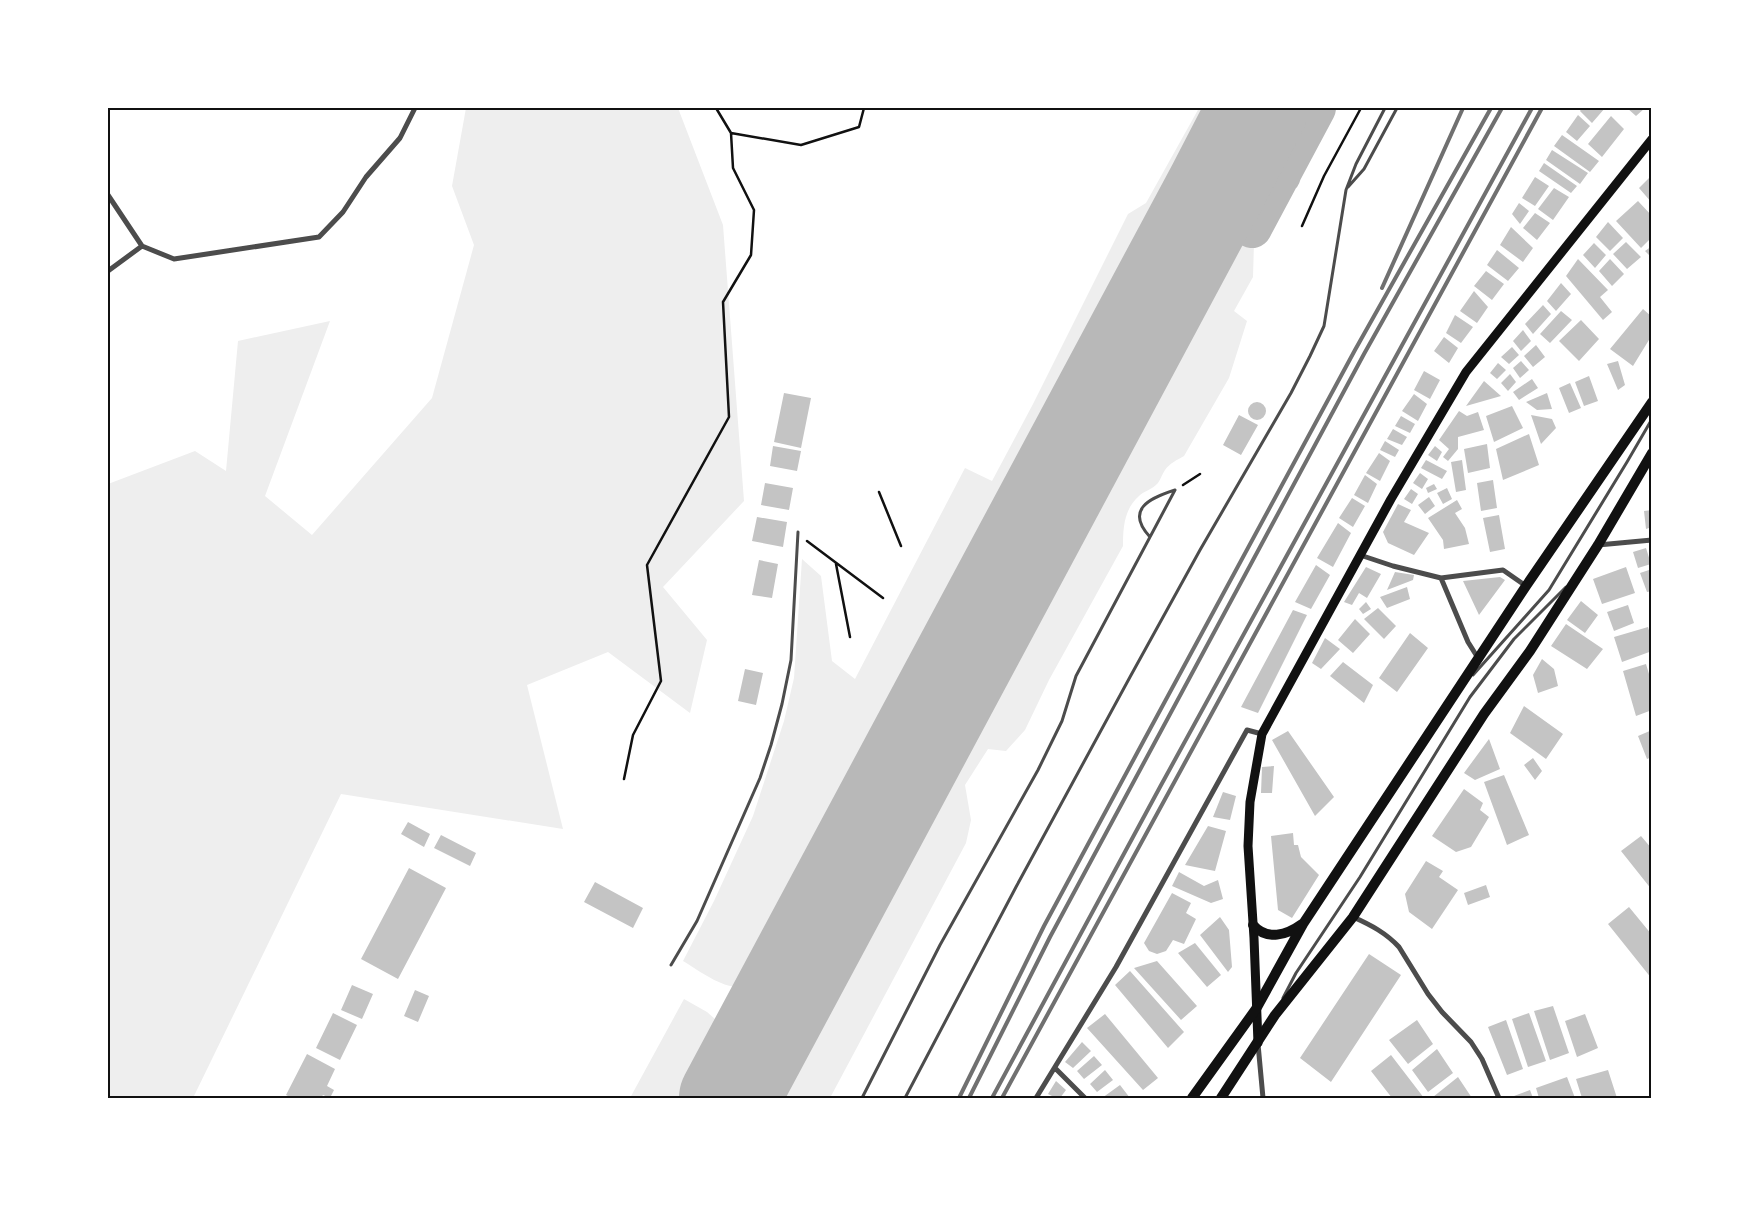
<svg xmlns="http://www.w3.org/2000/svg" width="1759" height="1206" font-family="Arial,sans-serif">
  <rect width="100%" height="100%" fill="#fff"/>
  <path fill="#eee" d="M466 108H678L723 225 744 501 663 587 707 640 690 713 608 652 527 685 563 829 341 794 193 1098H108V484L195 451 226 471 238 341 330 321 265 496 312 535 432 398 474 245 452 186Z
    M1199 108H1233L768 971C741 1004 711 978 683 961L714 901 753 816 784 721 794 678 802 559 821 576 832 661 855 679 965 468 992 481 1033 404 1128 214 1146 203Z
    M1232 198 1247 211 1237 230 1254 243 1253 277 1234 311 1247 321 1229 378 1184 456C1177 460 1170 463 1165 470 1162 474 1161 479 1158 483 1152 490 1144 491 1139 496 1124 509 1123 528 1123 546L1049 680 1025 730 1006 751 988 749 965 785 971 820 966 843 830 1098H749Z
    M684 999 707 1012 715 1019 721 1031 724 1047 722 1058 700 1098H630Z"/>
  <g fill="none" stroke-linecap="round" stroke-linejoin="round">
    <path stroke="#b8b8b8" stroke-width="40" d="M1216 189C1221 185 1227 179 1233 178 1253 176 1260 188 1281 175
      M1252 228 1316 108"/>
    <path stroke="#b8b8b8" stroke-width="100" d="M729 1098 1216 189 1258 108"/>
  </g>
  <path fill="#c4c4c4" d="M1582 108H1605L1592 123 1580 111Z
    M1627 108H1645L1636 116Z
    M1578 115 1590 126 1577 141 1566 132Z
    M1611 116 1624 129 1602 157 1588 144Z
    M1562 135 1599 161 1590 172 1554 146Z
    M1552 150 1588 173 1580 184 1546 160Z
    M1544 163 1577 186 1571 193 1539 171Z
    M1652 175V203L1639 188Z
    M1535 177 1549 186 1535 206 1522 198Z
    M1554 188 1569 197 1553 220 1538 209Z
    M1638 201 1652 216V237L1641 248 1616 221Z
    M1519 203 1529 211 1520 224 1512 214Z
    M1535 213 1550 223 1537 240 1523 228Z
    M1608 222 1623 238 1610 251 1596 237Z
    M1511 227 1533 248 1523 262 1500 245Z
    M1626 242 1641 257 1627 269 1613 254Z
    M1594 243 1606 255 1595 268 1583 255Z
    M1652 246V258L1645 251Z
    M1497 250 1519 268 1508 281 1487 265Z
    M1578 259 1608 290 1600 297 1612 312 1603 320 1566 276Z
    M1610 259 1624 274 1612 286 1599 271Z
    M1486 271 1504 284 1492 300 1474 286Z
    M1561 283 1571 294 1556 311 1547 301Z
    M1474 291 1488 307 1477 323 1460 311Z
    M1543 305 1551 314 1533 334 1525 324Z
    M1643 309 1652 317V335L1633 366 1610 349Z
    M1561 311 1572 320 1550 343 1540 334Z
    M1455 315 1473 327 1461 343 1446 333Z
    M1581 320 1599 339 1579 361 1559 341Z
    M1523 330 1531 341 1521 351 1513 341Z
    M1444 337 1458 348 1449 363 1434 351Z
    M1536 345 1545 357 1533 367 1524 356Z
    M1512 347 1519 355 1509 364 1501 357Z
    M1521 361 1529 370 1520 378 1513 368Z
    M1618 361 1625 385 1618 390 1607 364Z
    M1498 363 1506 370 1497 379 1490 373Z
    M1424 371 1440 380 1430 399 1414 390Z
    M1510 374 1516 382 1508 391 1501 383Z
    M1589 376 1598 401 1584 406 1575 382Z
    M1532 379 1538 388 1519 400 1513 392Z
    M1484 381 1501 396 1466 406Z
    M1570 383 1581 408 1569 413 1559 388Z
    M784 393 811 398 801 448 774 442Z
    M1547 393 1552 409 1537 410 1526 402Z
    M1414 394 1427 404 1418 421 1402 411Z
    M1248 411a9 9 0 1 1 18 0a9 9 0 1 1-18 0Z
    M1512 406 1523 428 1494 442 1486 416Z
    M1459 411 1467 416 1478 412 1484 430 1458 437V449L1448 461 1443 457 1449 449 1439 440Z
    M1239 415 1258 425 1241 455 1223 445Z
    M1531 415 1552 419 1556 428 1541 444Z
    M1401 416 1415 424 1410 433 1395 426Z
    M1393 429 1407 437 1402 445 1387 439Z
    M1529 434 1539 465 1503 480 1496 449Z
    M1385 441 1399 450 1395 457 1380 450Z
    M1487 444 1490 468 1468 473 1464 449Z
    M773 446 801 451 797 471 770 466Z
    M1435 446 1442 452 1437 461 1428 455Z
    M1379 453 1390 461 1380 481 1366 473Z
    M1426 460 1447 471 1442 479 1421 468Z
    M1462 460 1466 490 1456 492 1451 462Z
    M1420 473 1428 479 1422 489 1413 483Z
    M1365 475 1377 484 1368 503 1354 495Z
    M1493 480 1497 508 1481 511 1477 483Z
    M765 483 793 488 789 510 761 505Z
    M1434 484 1437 489 1428 493 1426 488Z
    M1447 488 1452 499 1443 504 1437 493Z
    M1411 489 1418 494 1412 504 1404 499Z
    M1429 497 1435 506 1425 514 1418 505Z
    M1352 498 1365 506 1353 527 1339 518Z
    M1457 500 1462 509 1455 513 1465 528 1469 544 1444 549 1443 540 1428 518Z
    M1398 504 1411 510 1404 522 1429 533 1414 555 1388 543 1383 532Z
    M1652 510V527L1646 529 1644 511Z
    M1499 515 1505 549 1490 552 1483 518Z
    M757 517 787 522 783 547 752 541Z
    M1338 523 1351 533 1333 567 1317 558Z
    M1646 548 1651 564 1638 568 1633 552Z
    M759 560 778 564 772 598 752 595Z
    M1316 565 1330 575 1311 609 1295 602Z
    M1366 567 1381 574 1367 598 1359 593 1352 605 1344 602Z
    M1626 567 1635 593 1602 604 1593 579Z
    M1652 569V591L1647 592 1640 573Z
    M1395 572 1414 575 1413 580 1387 590Z
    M1500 577 1505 580 1479 615 1463 581Z
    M1407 587 1410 599 1387 608 1380 597Z
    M1581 601 1598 615 1585 633 1567 620Z
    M1366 602 1371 609 1363 614 1359 609Z
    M1628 605 1634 623 1614 631 1607 612Z
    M1378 608 1396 626 1384 639 1364 619Z
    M1293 610 1307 615 1258 713 1241 707Z
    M1355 619 1370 634 1353 653 1338 640Z
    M1566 624 1603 649 1587 669 1551 646Z
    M1648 627 1652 640V651L1622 662 1614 637Z
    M1410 633 1428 648 1397 692 1379 678Z
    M1325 638 1340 649 1321 669 1312 663Z
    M1542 659 1554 669 1558 686 1538 693 1533 675Z
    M1343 662 1373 685 1364 703 1330 676Z
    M1646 664 1652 684V710L1636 716 1623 671Z
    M745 669 763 673 756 705 738 701Z
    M1524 706 1563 734 1546 759 1510 733Z
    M1652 730V757L1647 759 1638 736Z
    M1288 731 1334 797 1315 816 1272 740Z
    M1489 739 1500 769 1475 780 1464 773Z
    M1533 758 1542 771 1535 780 1524 765Z
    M1274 766 1272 793H1261L1262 767Z
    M1504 775 1529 835 1507 845 1484 782Z
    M1464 789 1483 803 1480 810 1489 817 1471 847 1456 852 1432 836Z
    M1223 792 1236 796 1230 820 1213 817Z
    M408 822 430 834 424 847 401 834Z
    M1208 826 1226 831 1215 871 1185 865Z
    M1293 833 1294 845H1298L1301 857 1319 875 1292 918 1278 910 1271 836Z
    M441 835 476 853 470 866 434 848Z
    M1641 836 1652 849V890L1621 851Z
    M1426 861 1443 871 1439 877 1458 890 1432 929 1409 912 1405 894Z
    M409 868 446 888 398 979 361 959Z
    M1179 872 1204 886 1218 880 1223 899 1211 903 1172 886Z
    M595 882 643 908 633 928 584 902Z
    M1486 885 1490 897 1468 905 1464 893Z
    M1172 893 1191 903 1186 913 1196 919 1184 944 1173 940 1166 951 1157 954 1149 951 1144 943Z
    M1629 907 1652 935V979L1608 924Z
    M1220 917 1229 930 1232 967 1228 972 1200 935Z
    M1195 943 1221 975 1207 987 1178 953Z
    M1369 954 1401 975 1331 1082 1300 1058Z
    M1157 961 1197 1006 1181 1020 1134 968Z
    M1130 971 1184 1032 1168 1048 1115 985Z
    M352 985 373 994 362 1019 341 1010Z
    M415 990 429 996 418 1022 404 1016Z
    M1553 1006 1569 1053 1550 1060 1534 1011Z
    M333 1013 357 1025 340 1060 316 1048Z
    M1529 1013 1546 1061 1528 1067 1512 1019Z
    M1105 1014 1158 1078 1143 1090 1087 1028Z
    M1585 1014 1598 1048 1577 1057 1565 1021Z
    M1417 1020 1433 1044 1408 1064 1389 1040Z
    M1506 1020 1523 1069 1507 1075 1488 1027Z
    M1082 1042 1091 1051 1073 1068 1065 1062Z
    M1437 1049 1453 1073 1428 1092 1412 1070Z
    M307 1054 335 1069 327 1086 334 1090 330 1098 323 1095 321 1098H292L286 1095Z
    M1391 1055 1424 1098H1392L1371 1071Z
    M1094 1056 1102 1065 1084 1079 1077 1071Z
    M1105 1070 1113 1080 1097 1092 1090 1084Z
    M1608 1070 1617 1098H1582L1576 1079Z
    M1458 1077 1472 1098H1434L1433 1097Z
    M1567 1077 1575 1098H1539L1536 1088Z
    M1056 1081 1066 1090 1060 1098H1056L1048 1094Z
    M1120 1085 1130 1098H1102Z
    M1530 1090 1533 1098H1516L1514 1096Z"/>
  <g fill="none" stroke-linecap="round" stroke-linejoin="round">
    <path stroke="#111" stroke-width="2.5" d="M716 108 731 133
      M1302 226 1324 176 1361 108
      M1183 485 1200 474
      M879 492 901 546
      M807 541 883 598
      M836 564 850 637
      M624 779 633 735 661 681 647 565 729 417 723 302 751 255 754 210 733 168 731 133 801 145 859 127 864 108H866"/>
    <path stroke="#4c4c4c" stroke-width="3" d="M1348 187 1364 169 1397 108
      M1150 537C1125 510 1149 498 1175 490
      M1473 675 1549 590 1627 462 1652 419
      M671 965 697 921 760 778 771 745 782 704 791 660 798 532
      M1283 998 1296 973 1360 877 1470 697 1514 639 1566 587
      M862 1098 940 945 1038 770 1062 721 1076 676 1175 490
      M905 1098 1016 887 1130 677 1200 550 1291 393 1310 356 1324 326 1346 190 1356 164 1385 108"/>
    <path stroke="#4c4c4c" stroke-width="5" d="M108 195 142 246
      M142 246 174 259 319 237 343 212 366 177 400 138 415 108
      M108 271 142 246
      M1598 545 1652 540
      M1360 555 1393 566 1441 578 1503 570 1526 586
      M1441 578 1468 642 1478 658
      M1353 917C1371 925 1386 933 1399 947L1428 994 1442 1012 1471 1042 1482 1059 1499 1098
      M1258 1044 1263 1098
      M1055 1068 1085 1098
      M1036 1098 1116 967 1247 730 1262 734"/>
    <path stroke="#111" stroke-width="9" d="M1258 1043 1254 938 1248 846 1250 802 1262 734 1391 499 1466 372 1652 139"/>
    <path stroke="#111" stroke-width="10" d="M1253 925C1267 941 1287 935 1302 924
      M1192 1098 1256 1009 1303 924 1526 586 1652 402
      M1221 1098 1275 1015 1353 917 1484 714 1530 651 1598 545 1652 453"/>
    <path stroke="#707070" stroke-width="4" d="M1382 288 1463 108
      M959 1098 1044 926 1143 742 1355 350 1491 108
      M969 1098 1050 937 1364 354 1502 108
      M992 1098 1160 787 1532 108
      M1002 1098 1542 108"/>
  </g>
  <rect width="1759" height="1206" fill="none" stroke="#ffffff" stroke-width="218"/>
  <rect x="109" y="109" width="1541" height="988" fill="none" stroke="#111" stroke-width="2"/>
</svg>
